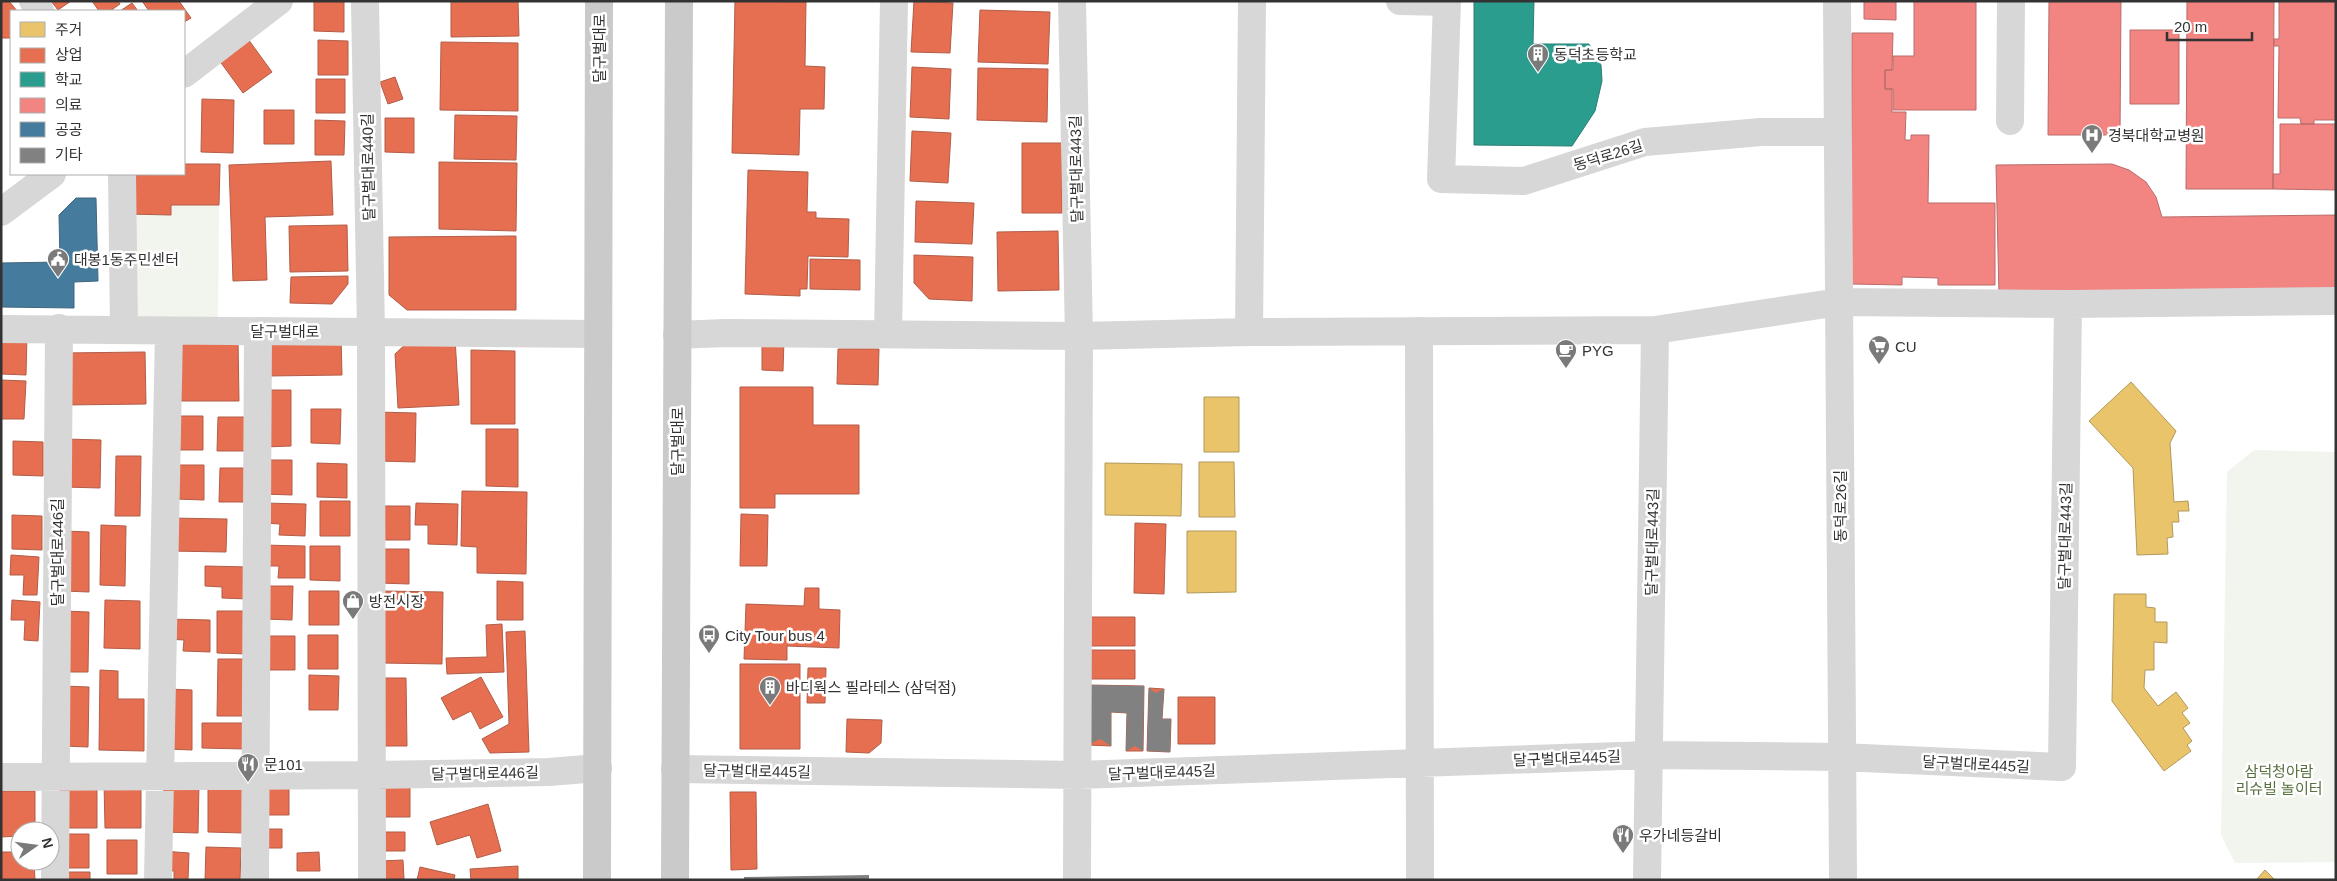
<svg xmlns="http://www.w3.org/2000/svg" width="2337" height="881" font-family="Arial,'Noto Sans KR',sans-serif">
  <rect width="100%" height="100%" fill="#fff"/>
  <path fill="#f1f5ed" d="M171 205H219L218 331 124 330 123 215H170Z
    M2254 450 2336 452V862L2235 863 2221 835 2227 472Z"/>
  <path fill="#e9c46a" stroke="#b2985a" d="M2131 382 2176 431 2170 443 2174 502 2188 501 2189 511H2178L2179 522H2172L2173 537 2167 538 2168 554 2137 555 2133 468 2089 421Z
    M1204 397H1239V452H1204Z
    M1199 462H1234L1235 517H1199Z
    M1105 463 1182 464 1181 516 1105 515Z
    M1187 531H1236V592L1187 593Z
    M2114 594H2146V607L2155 608V622H2167V643L2154 642V670H2145L2144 688 2158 706 2176 692 2188 708 2182 713 2190 723 2183 728 2192 741 2187 745 2191 751 2164 771 2112 701Z
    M2265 870 2275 880H2256Z"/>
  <path fill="#e76f51" stroke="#b15d48" d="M1 1H9L17 11H11V38H1Z
    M51 1H71L58 10Z
    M92 1H118L120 4 110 11H99Z
    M142 1H179L191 18 184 22V11H149Z
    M314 1H344V32L314 31Z
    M451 1H518L519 36 451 37Z
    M735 1 806 2 805 66 825 67 824 109H800L799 155 732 153Z
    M914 1 953 3 950 53 911 52Z
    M132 3 138 11H120Z
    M980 10 1050 12 1048 64 978 62Z
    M248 39 272 72 243 93 219 60Z
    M318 40 348 41V75H318Z
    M441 42 518 43V111L440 110Z
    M912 67 951 69 949 119 910 117Z
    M978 68 1048 69 1047 122 977 120Z
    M395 77 403 99 388 104 380 82Z
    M316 79H345V113H316Z
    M202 99 234 100 233 153 201 152Z
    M264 110H294V144H264Z
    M455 115 517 116 516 160 454 159Z
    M385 118H414V153L385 152Z
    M315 120 345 121 344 155H315Z
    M912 131 951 133 948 183 910 181Z
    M1022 143H1062V213H1022Z
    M331 161 333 215 265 217 267 280 233 281 229 165Z
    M439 162 517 163 516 231 439 229Z
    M184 164H220L219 205H171V215L127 214 128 175 184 174Z
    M748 170 808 172 807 212H816V218L849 219 848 257 808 256 807 289H800V296L745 294Z
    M916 201 974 203 972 244 915 242Z
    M347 225 348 271 290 272 289 226Z
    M1058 231 1059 290 998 291 997 232Z
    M516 236V310H407L389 295V237Z
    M914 255 973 257 972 301 929 299 914 283Z
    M810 259 860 260V290L810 289Z
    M348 276V284L332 304 290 303 291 277Z
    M1 335 27 336 26 375 1 374Z
    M341 336 342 375 268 376 267 337Z
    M455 338 459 405 398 408 395 354 410 340Z
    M762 338 784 339 783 371 762 370Z
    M175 340H238L239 401H176Z
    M838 349H879L878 385 837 384Z
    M471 350 515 351V424H471Z
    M145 352 146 404 65 405 64 353Z
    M1 380 26 381 24 419H1Z
    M740 387H813V425H859V494H775V508H740Z
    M264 390H291V446L264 447Z
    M311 409H341L340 444 311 443Z
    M377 412 416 413 415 462 377 461Z
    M173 416H203V450H173Z
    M218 417H247V451H217Z
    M486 429H518V487L486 486Z
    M66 439 101 440 100 488 65 487Z
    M13 441 43 442V476L13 475Z
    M116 456H141L140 516H115Z
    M263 460H292V495L262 494Z
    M317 463 347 464V498L317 497Z
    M175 465H204V500L175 499Z
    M220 468H249V502H219Z
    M462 491 527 492 526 574 477 573V547L461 546Z
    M320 501H350V536H320Z
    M263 503 306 504 305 536 279 535 280 524 262 523Z
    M416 503 458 504 457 545 428 544V525H415Z
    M381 506H410V540H380Z
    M741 514 768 515 767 566H740Z
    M12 515 42 516V550L12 549Z
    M170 518 227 519 226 552 170 551Z
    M1135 523 1166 524 1164 594 1134 593Z
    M101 525 126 526 125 586 100 585Z
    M65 531 89 532V592L64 591Z
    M262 545 305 546V578H278L279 566H261Z
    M310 546H340V581L310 580Z
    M379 549H409V584L379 583Z
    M11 555 39 557 37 595H23L24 575H10Z
    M205 566 249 567 248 599 222 598V587L205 586Z
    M497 581 523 582V620H497Z
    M263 586H293L292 620 263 619Z
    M805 588H819V609L840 610 839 648 787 646V660L744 659 746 604 804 606Z
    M309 591H339V625H309Z
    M383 591 443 592 442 664 382 663Z
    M12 600 40 602 38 641 24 640 25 620H11Z
    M105 600 140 601V649L104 648Z
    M64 611 89 612 88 672H63Z
    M217 611H248V654L217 653Z
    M1090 617H1135V646H1090Z
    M167 619 210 620V652L183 651 184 640 167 639Z
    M502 624 504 672 447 674 446 658 487 657 486 625Z
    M525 631 529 752 490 753 482 739 509 724 506 632Z
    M308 635H338V669H308Z
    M265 636H295V670H265Z
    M1091 650H1135V679H1091Z
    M218 659H244V716H217Z
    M740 664H800V749H740Z
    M808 668H826L825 703H807Z
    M100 670 118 671V699H144V751L99 750Z
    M309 675 339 676 338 710H309Z
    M481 677 503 717 480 729 471 711 453 720 441 698Z
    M379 678H406L407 746H378Z
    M1089 685 1144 686 1143 751H1126L1127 713 1111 712V746L1088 745Z
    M64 686 89 687 88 747 64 746Z
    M1149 688 1164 689 1162 719H1171L1170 752 1147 751Z
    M168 689 192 690V750L167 749Z
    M1178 697H1215V744H1178Z
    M847 719 882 720 881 743 869 753 846 752Z
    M202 723H245V749L202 748Z
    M259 780 289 781V815H259Z
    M60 783H97V828H61Z
    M104 783H141V828H105Z
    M380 783H410V817H380Z
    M164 784H199L198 833 163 832Z
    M208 784 244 785 243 833 208 832Z
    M1 791H35V831H20V836L1 837Z
    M730 792H756L757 869 731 870Z
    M488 804 501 851 477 858 470 835 437 845 430 822Z
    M260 829H282V848H260Z
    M383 832H405V851H383Z
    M60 834H89V868H60Z
    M107 840H137V874H107Z
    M206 847 241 848 240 880H205Z
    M162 851 189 853 188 880H174V871L161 870Z
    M1 852H20V861H34L35 880H1Z
    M319 852 320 871H297V853Z
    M403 860 404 879 381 880V861Z
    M518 866V880H471L470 869Z
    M420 867 455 875 454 880H417Z
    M61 872H90V880H61Z"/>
  <path fill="#2a9d8f" stroke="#2d7d73" d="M1474 1H1534L1533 44H1589L1601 65 1602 81 1595 111 1572 146 1474 145Z"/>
  <path fill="#f28482" stroke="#b96c6a" d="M1864 1H1896V20L1864 19Z
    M1914 1H1976V110H1893V89H1885V70H1893V56H1914Z
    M2049 1H2121L2120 135H2048Z
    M2187 1H2274L2273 189H2186Z
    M2279 1H2336V120H2314V124H2301L2300 118H2278L2279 46H2274V39H2279Z
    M2130 30H2179V104H2130Z
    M1852 33H1893L1892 70H1885V89H1892V112H1906L1905 140H1911V135H1929L1928 203H1995V285H1938V278L1902 277V285L1851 284Z
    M2280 124H2336V190L2273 189V174H2280Z
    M2112 164 2129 170 2146 182 2156 197 2162 217 2336 215V291L1999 296 1996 165Z"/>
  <path fill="#457b9d" stroke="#40657d" d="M76 198H96L98 281 74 282V308L1 307V263L60 262 59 215Z"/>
  <path fill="#818181" d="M1090 685 1144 686 1143 751 1135 746 1126 751 1127 713 1111 712V746L1100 739 1088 745Z
    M1149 688 1156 693 1164 689 1162 719H1171L1170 752 1147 751Z
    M869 875V880H744V877Z"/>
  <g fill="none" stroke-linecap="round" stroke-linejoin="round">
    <path stroke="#d7d7d7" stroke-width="28" d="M33 1 40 11
      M365 1 371 332 372 880
      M1072 1 1079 336 1077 880
      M1400 1 1447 2
      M1447 1 1441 179 1524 181 1645 142 1761 132H1837
      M1837 1 1843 880
      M184 74 279 1
      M2010 121 2011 1
      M122 174 124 330
      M1 212 52 174
      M1 329 598 334
      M1419 331 1420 880
      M1249 332 1252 1
      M888 334 894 1
      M677 335 725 333 1079 336 1249 332 1655 330 1839 302 2068 304 2336 301
      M675 769 1077 775 1649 755 1841 757 2062 767 2068 304
      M1 777 372 775 549 772 598 768
      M55 880 59 328
      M158 880 169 331
      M255 880 258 331
      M1647 880 1655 330"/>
    <path stroke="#cacaca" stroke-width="28" d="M597 880 599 1
      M675 880 679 1"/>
  </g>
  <defs>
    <g id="building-pin" transform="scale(1.125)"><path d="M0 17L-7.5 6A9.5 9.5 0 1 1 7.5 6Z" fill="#7a7a7a" stroke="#fff"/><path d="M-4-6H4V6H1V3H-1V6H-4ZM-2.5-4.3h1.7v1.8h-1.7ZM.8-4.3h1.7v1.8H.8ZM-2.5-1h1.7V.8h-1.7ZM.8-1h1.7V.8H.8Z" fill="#fff"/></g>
    <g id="hospital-pin" transform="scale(1.125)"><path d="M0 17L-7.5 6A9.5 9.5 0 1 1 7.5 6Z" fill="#7a7a7a" stroke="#fff"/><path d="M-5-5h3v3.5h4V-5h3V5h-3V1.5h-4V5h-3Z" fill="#fff"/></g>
    <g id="civic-pin" transform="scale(1.125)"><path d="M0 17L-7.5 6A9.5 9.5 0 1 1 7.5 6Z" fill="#7a7a7a" stroke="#fff"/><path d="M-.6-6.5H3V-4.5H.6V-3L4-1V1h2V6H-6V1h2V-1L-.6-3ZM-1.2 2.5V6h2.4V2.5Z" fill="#fff"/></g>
    <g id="supermarket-pin" transform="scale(1.125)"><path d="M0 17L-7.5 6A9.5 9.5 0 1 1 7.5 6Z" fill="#7a7a7a" stroke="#fff"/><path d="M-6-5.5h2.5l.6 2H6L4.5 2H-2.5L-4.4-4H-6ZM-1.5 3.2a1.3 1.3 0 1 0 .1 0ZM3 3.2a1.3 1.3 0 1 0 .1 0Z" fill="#fff"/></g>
    <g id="cafe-pin" transform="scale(1.125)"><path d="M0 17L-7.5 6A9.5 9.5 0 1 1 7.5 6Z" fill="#7a7a7a" stroke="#fff"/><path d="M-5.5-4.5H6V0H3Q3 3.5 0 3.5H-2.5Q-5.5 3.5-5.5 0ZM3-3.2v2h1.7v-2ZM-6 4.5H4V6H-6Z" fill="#fff"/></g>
    <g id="shop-pin" transform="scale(1.125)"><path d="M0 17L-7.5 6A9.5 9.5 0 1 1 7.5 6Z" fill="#7a7a7a" stroke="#fff"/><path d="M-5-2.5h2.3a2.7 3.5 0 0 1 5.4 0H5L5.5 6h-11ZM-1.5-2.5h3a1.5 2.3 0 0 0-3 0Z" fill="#fff"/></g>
    <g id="bus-pin" transform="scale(1.125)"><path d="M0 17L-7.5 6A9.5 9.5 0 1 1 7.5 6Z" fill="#7a7a7a" stroke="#fff"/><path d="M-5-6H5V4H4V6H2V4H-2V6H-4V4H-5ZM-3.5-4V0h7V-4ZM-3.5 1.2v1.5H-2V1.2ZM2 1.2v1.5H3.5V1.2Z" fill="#fff"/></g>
    <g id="restaurant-pin" transform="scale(1.125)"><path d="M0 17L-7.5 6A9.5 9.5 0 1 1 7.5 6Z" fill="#7a7a7a" stroke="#fff"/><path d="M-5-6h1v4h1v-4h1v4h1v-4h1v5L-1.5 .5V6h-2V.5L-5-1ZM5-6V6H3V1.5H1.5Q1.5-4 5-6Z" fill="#fff"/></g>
  </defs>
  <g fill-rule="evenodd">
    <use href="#building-pin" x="1538" y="54"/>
    <use href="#hospital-pin" x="2092" y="135"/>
    <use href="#civic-pin" x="58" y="259"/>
    <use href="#supermarket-pin" x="1879" y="346"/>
    <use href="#cafe-pin" x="1566" y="350"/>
    <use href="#shop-pin" x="353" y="601"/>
    <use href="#bus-pin" x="709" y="635"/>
    <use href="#building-pin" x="770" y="687"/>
    <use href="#restaurant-pin" x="248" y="764"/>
    <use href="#restaurant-pin" x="1623" y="835"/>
  </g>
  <g text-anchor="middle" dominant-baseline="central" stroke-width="5" stroke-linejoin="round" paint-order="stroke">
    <g font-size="15" fill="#333" stroke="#fff">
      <text transform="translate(599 48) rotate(-90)">달구벌대로</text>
      <text transform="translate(1608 155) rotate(-17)">동덕로26길</text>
      <text transform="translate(368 167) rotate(-91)">달구벌대로440길</text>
      <text transform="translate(1076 169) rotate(-91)">달구벌대로443길</text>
      <text x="285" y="331">달구벌대로</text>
      <text transform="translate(677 441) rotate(-90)">달구벌대로</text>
      <text transform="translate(1840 506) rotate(-90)">동덕로26길</text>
      <text transform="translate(2065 536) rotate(-89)">달구벌대로443길</text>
      <text transform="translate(1652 542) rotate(-89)">달구벌대로443길</text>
      <text transform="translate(57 552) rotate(-90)">달구벌대로446길</text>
      <text transform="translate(1567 758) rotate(-2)">달구벌대로445길</text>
      <text transform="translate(1976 764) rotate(3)">달구벌대로445길</text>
      <text transform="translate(757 771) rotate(1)">달구벌대로445길</text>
      <text transform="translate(1162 772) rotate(-2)">달구벌대로445길</text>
      <text transform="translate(485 773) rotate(-1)">달구벌대로446길</text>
    </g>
    <g font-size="15" fill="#333" stroke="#fff" text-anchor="start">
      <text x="1554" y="54">동덕초등학교</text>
      <text x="2108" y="135">경북대학교병원</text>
      <text x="74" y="259">대봉1동주민센터</text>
      <text x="1895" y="346">CU</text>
      <text x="1582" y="350">PYG</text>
      <text x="369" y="601">방전시장</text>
      <text x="725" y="635">City Tour bus 4</text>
      <text x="786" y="687">바디웍스 필라테스 (삼덕점)</text>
      <text x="264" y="764">문101</text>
      <text x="1639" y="835">우가네등갈비</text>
    </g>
    <g font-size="15" fill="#56703f" stroke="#fff">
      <text x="2279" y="771">삼덕청아람<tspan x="2279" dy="17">리슈빌 놀이터</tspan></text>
    </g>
  </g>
  <rect width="2337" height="881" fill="none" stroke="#333333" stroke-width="5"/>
  <rect x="10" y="10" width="175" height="165" fill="#ffffff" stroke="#adadad"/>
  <rect x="20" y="22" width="25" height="15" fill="#e9c46a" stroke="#adadad"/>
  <text x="55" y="35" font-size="15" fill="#333333">주거</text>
  <rect x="20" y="48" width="25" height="15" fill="#e76f51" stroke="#adadad"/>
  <text x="55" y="60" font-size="15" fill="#333333">상업</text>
  <rect x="20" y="72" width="25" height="15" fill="#2a9d8f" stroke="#adadad"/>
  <text x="55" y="85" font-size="15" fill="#333333">학교</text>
  <rect x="20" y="98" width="25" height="15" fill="#f28482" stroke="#adadad"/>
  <text x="55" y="110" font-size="15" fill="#333333">의료</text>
  <rect x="20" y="122" width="25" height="15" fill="#457b9d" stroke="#adadad"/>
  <text x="55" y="135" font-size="15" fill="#333333">공공</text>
  <rect x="20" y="148" width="25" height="15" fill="#818181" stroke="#adadad"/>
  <text x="55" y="160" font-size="15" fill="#333333">기타</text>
  <g transform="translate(35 846) rotate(76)"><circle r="24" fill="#ffffff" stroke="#adadad"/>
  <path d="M0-4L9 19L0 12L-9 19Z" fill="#7a7a7a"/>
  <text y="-8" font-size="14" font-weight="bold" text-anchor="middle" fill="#333333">N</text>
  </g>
  <path d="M2167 32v8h85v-8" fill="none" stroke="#333333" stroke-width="2.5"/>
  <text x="2174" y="32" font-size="15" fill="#333333" stroke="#ffffff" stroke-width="4" paint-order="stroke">20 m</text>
</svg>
